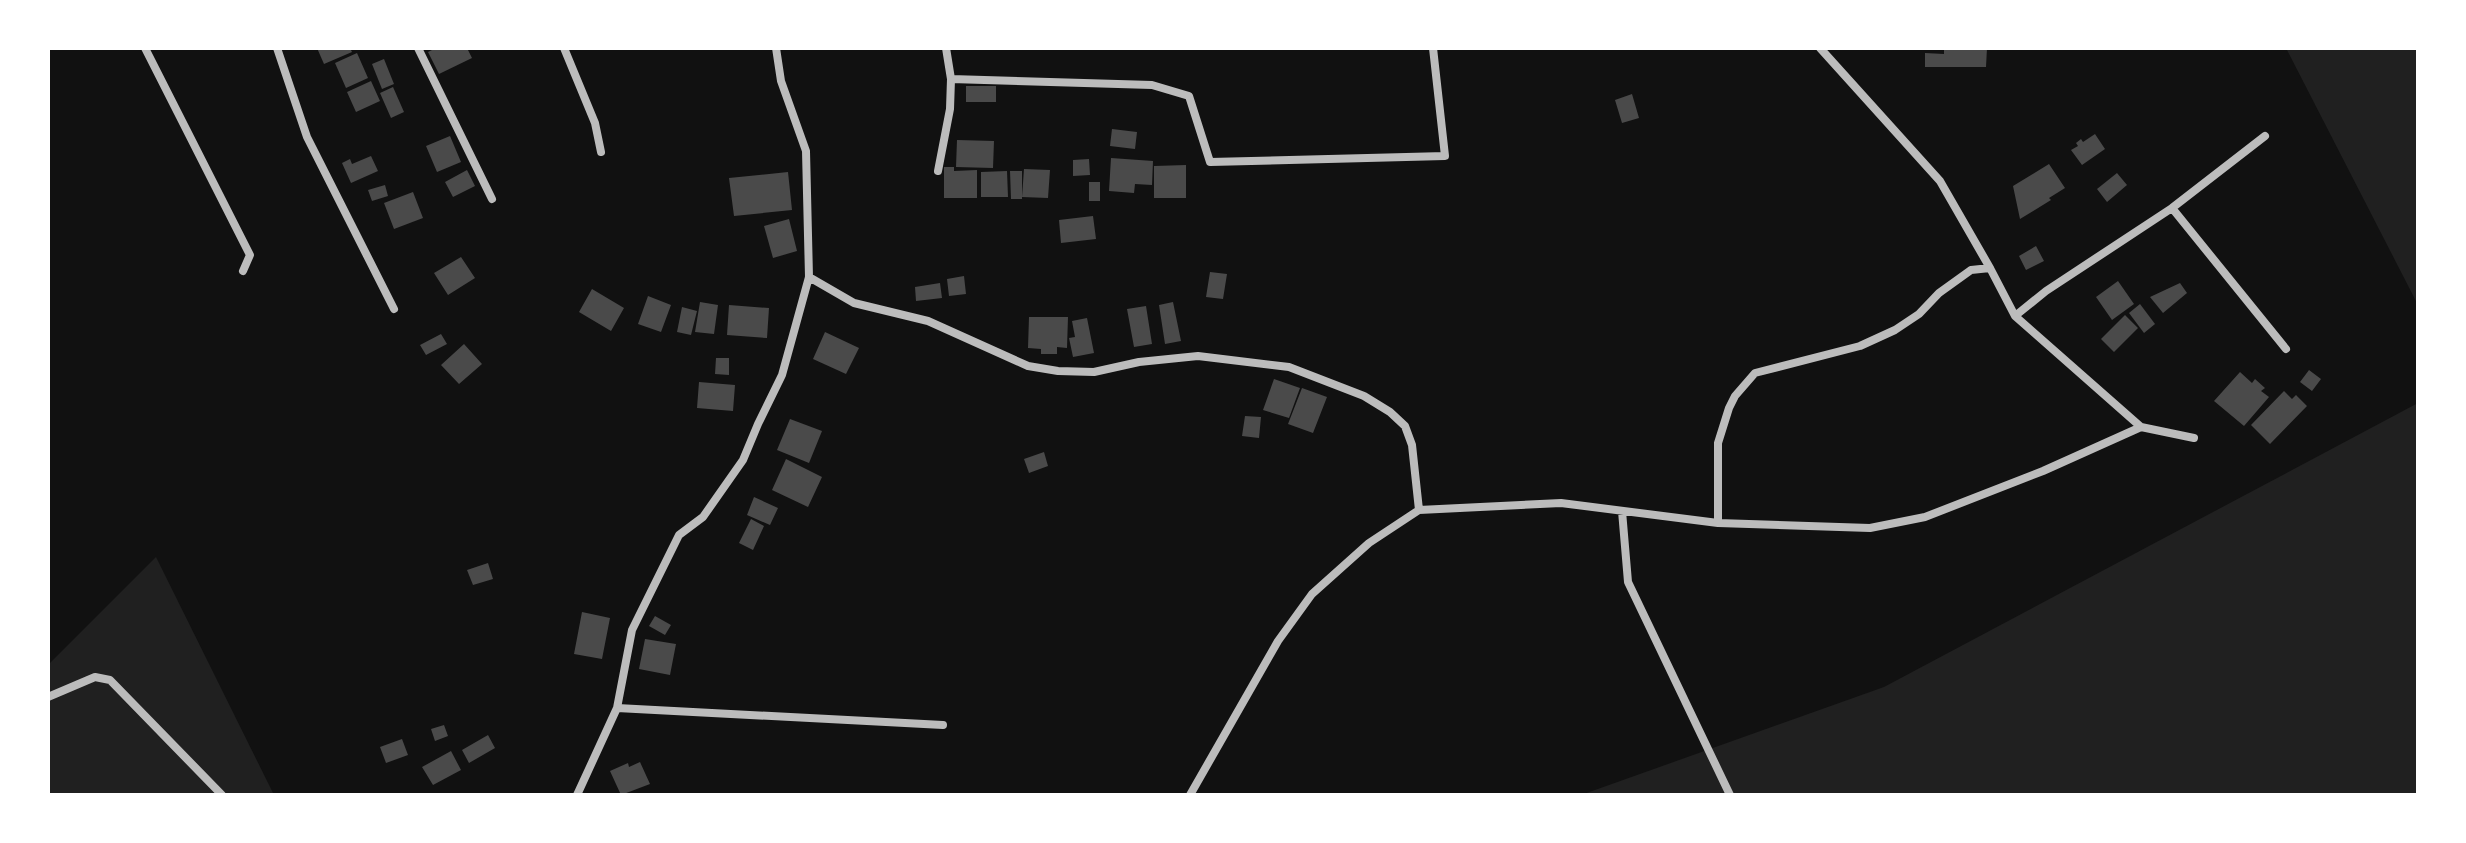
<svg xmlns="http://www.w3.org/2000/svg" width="2466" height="843" font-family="Helvetica,sans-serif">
  <rect width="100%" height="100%" fill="#111"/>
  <path fill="#202020" d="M2286 48H2418V305Z
    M2418 403V795H1581L1884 687Z
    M156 557 274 795H48V665Z"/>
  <path fill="#4a4a4a" d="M317 48H350L352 52 324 64Z
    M436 48H467L472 58 439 74 428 52Z
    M1944 48H1987L1986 67H1925V53L1944 54Z
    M357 53 368 78 346 88 335 63Z
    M384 59 394 84 382 89 372 64Z
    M371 81 380 101 356 112 347 92Z
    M966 86H996V102H966Z
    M393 87 404 112 391 118 380 93Z
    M1632 94 1639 118 1622 123 1615 100Z
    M1112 129 1137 132 1135 149 1110 146Z
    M2095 134 2105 149 2082 165 2071 150 2078 146 2076 143 2081 139 2083 142Z
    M450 136 461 162 437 172 426 146Z
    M957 140 994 141 993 168 956 167Z
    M371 156 378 171 351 183 342 163 350 159 352 164Z
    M1111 158 1153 161 1152 185 1135 184 1134 193 1109 191Z
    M1089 159 1090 175 1073 176V160Z
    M2049 164 2065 188 2049 198 2051 200 2020 219 2013 186Z
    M1186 165V198H1154V166Z
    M944 167H954V171L977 170V198H944Z
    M1024 169 1050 170 1048 198 1022 197Z
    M467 170 475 186 453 197 445 182Z
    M1007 171 1008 197H981V172Z
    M1010 171H1022V199H1011Z
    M788 172 792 210 734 216 729 178Z
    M2117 173 2127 185 2107 202 2097 189Z
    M1089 182H1100V201H1089Z
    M385 185 388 196 372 201 368 190Z
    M413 192 423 218 394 229 384 203Z
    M1093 216 1096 239 1061 243 1059 220Z
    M789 219 797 251 773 258 764 226Z
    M2036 246 2044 261 2026 270 2019 256Z
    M461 257 475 278 448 295 434 273Z
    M1210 272 1227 274 1223 299 1206 297Z
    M964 276 966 294 949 296 947 279Z
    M2118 281 2134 304 2112 320 2096 297Z
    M940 283 942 298 916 301 915 287Z
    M2180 283 2187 293 2163 313 2150 297Z
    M592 289 624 308 611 331 579 312Z
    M648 296 671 305 661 332 638 324Z
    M700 302 718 305 714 334 695 332Z
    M1173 302 1181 341 1165 344 1159 305Z
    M2140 304 2155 324 2144 333 2129 313Z
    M729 305 769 308 767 338 727 335Z
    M1146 306 1152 344 1134 347 1127 309Z
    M682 307 697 311 691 335 677 332Z
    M2125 315 2138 328 2114 352 2101 339Z
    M1029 317H1068L1067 348 1057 347V354H1041V349L1028 348Z
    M1087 318 1094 353 1073 357 1069 338 1075 337 1072 321Z
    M825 332 859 348 846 374 813 359Z
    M441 334 447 344 426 355 420 345Z
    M464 344 482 364 459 384 441 365Z
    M716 358H729V375L715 374Z
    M2309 370 2321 379 2312 391 2300 382Z
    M2240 372 2252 383 2255 379 2265 388 2261 391 2269 397 2244 426 2214 401Z
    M1274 379 1300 388 1289 418 1263 410Z
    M699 382 735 385 733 411 697 408Z
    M1302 388 1327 397 1313 433 1288 424Z
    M2284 391 2292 399 2296 395 2307 406 2270 444 2251 425Z
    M1245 416 1261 417 1259 438 1242 436Z
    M790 419 822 431 809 463 777 450Z
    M1044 452 1048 466 1029 473 1024 459Z
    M786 459 822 477 808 507 772 490Z
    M754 497 778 508 770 525 747 515Z
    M751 519 764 526 753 550 739 543Z
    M488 563 493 579 473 585 467 570Z
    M582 612 610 618 602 659 574 654Z
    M655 616 671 625 665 635 649 626Z
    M645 639 676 644 670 675 639 669Z
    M444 725 448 736 435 741 431 729Z
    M488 735 495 748 469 763 462 750Z
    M402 739 408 755 386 763 380 747Z
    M451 751 461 770 433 785 422 767Z
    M640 762 650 784 621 795 610 771 628 763 629 767Z"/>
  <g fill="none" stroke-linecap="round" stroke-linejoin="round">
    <path stroke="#bcbcbc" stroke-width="8" d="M145 48 250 255 243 271
      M277 48 307 137 394 309
      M418 48 492 199
      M564 48 595 123 601 152
      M1820 48 1940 181 1990 268 2015 316 2141 427
      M951 79 1152 85 1189 96 1210 162 1445 156 1433 48
      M938 171 950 109 951 79 946 48
      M2172 208 2286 349
      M809 277 854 303 928 321 1028 366 1058 371 1094 372 1139 362 1198 356 1289 367 1364 396 1390 412 1405 426 1412 445 1419 510
      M2015 316 2046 291 2172 208 2265 136
      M1622 511 1628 582 1730 795
      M1718 523V443L1729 408 1735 396 1755 373 1860 346 1895 330 1919 314 1939 293 1971 270 1990 268
      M48 697 95 677 110 680 222 795
      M617 708 943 725
      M577 795 617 708 632 630 679 535 703 517 743 460 758 424 782 375 809 277 806 151 781 81 776 48
      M1190 795 1278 641 1312 594 1369 543 1419 510 1561 503 1718 523 1870 528 1925 517 2043 471 2141 427 2194 438"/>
  </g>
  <rect width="2466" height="843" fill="none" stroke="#ffffff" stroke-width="100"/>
</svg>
